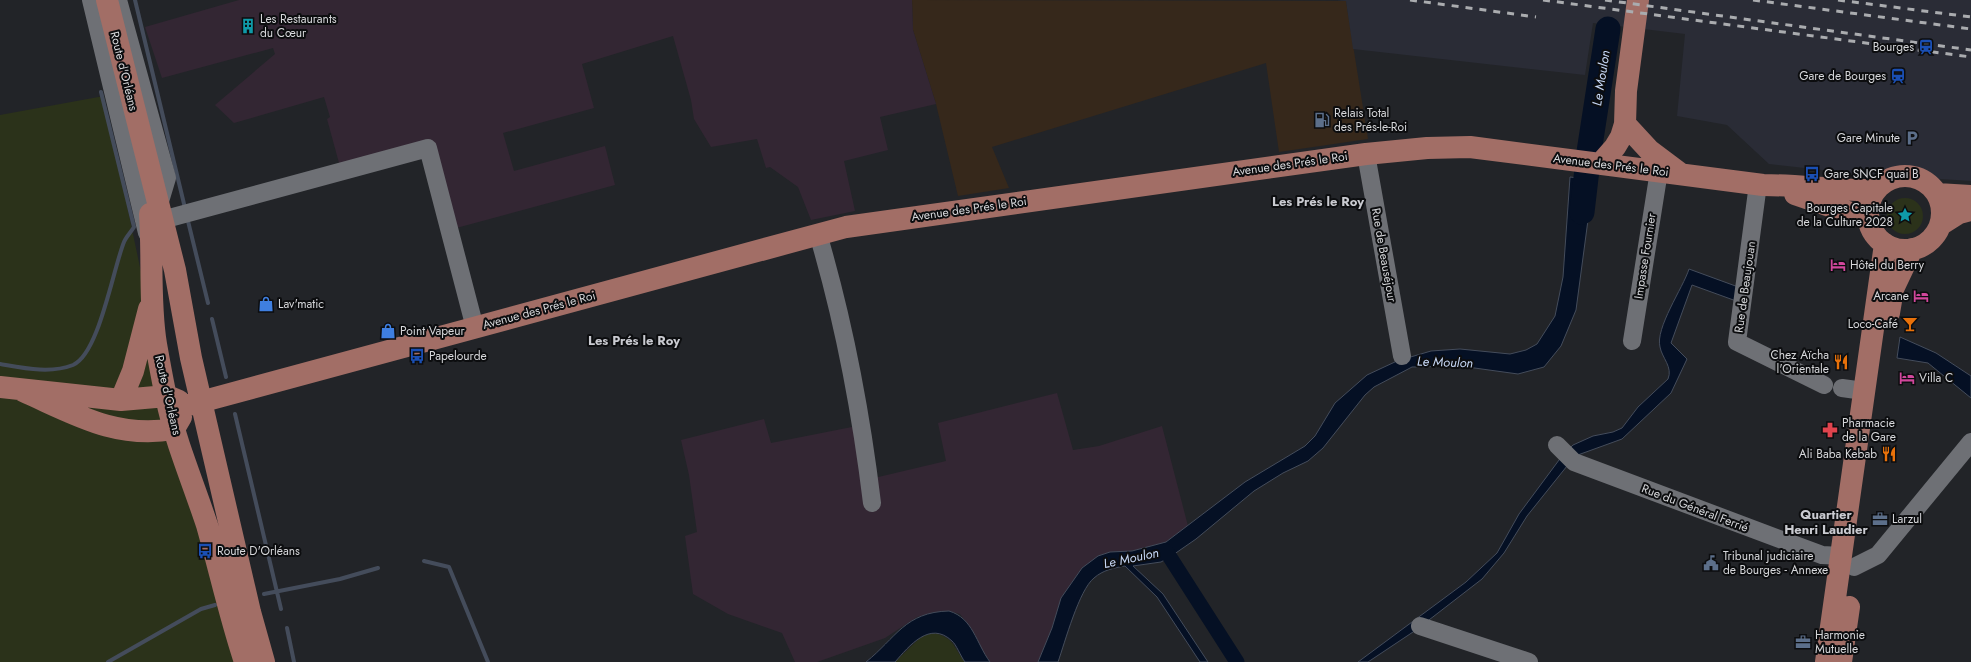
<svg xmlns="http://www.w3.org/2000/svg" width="1971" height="662" font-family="Jost,sans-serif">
  <rect width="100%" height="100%" fill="#222428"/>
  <path fill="#36281b" d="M912 0 1346 1 1368 139 1279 152 1266 63 992 147 1009 188 958 196 936 104 913 30Z"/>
  <path fill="#332633" d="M239 0H912L913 30 936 104 880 117 888 150 844 161 855 211 811 220 798 187 770 167 766 168 757 139 711 147 694 119 691 100 673 36 582 64 594 108 503 133 514 171 605 146 615 185 449 230 429 151 342 174 327 119 330 117 324 97 234 123 215 105 275 54 273 48 162 78 145 27Z
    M1057 393 1073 450 1099 446 1162 426 1188 526 1166 542 1132 551 1110 552 1082 568 1061 598 1052 628 1038 662H990L981 649 974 633 960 614 949 611 935 612 917 617 885 638 817 662H795L782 633 728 614 693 594 685 536 697 532 689 475 681 440 764 419 771 443 862 425 870 479 946 461 938 423Z"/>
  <path fill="#2a2c36" d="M1337 0H1971V181L1850 173 1769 164 1727 125 1677 116 1685 34 1593 23 1585 75 1353 49 1346 1Z"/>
  <path fill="#2b321a" d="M104 96 174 429 243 662H0V115Z
    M1887 216a18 18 0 1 1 36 0a18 18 0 1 1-36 0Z
    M931 632C956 639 951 644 965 662H895L921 637Z"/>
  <path fill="#051024" stroke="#444c5b" d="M1570 177 1596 180 1590 205 1576 310 1561 346 1544 367 1518 374 1460 366 1412 367 1374 387 1365 395 1323 448 1308 461 1283 473 1254 491 1196 539 1170 557 1161 562 1133 566 1163 594 1208 662H1200L1157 597 1125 566C1114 568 1103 570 1094 578 1079 590 1065 642 1058 662H1038L1052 628 1061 598 1082 568 1098 556 1110 552 1132 551 1166 542 1245 482 1305 446 1315 436 1335 403 1367 375 1397 361 1431 351 1460 349 1510 354 1526 350 1537 344 1555 316 1563 277Z
    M1689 269 1741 288 1739 302 1692 285 1671 343 1687 359 1671 393 1622 439 1575 456 1527 516 1504 553 1482 579 1416 630 1368 662H1358L1466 582 1497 553 1519 514 1562 456 1573 445 1593 436 1613 432 1622 428 1638 407 1668 379C1673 367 1662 358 1660 347 1655 328 1683 288 1689 269Z
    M1900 337 1936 353 1971 376V398L1928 363 1897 358Z
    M949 611C973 618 976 643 990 662H965C961 657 956 644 952 641 930 620 909 646 895 662H866C896 638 905 612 949 611Z"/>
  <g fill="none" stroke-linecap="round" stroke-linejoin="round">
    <path stroke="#444c5b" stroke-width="4" d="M135 0 185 208
      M187 217 208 303
      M212 319 226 377
      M0 364C23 368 50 374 73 365 99 354 113 269 124 242 126 237 131 232 134 227L101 92
      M235 414 281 609
      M424 561 449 567 488 662
      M264 594 340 579 378 568
      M287 628 294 662
      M108 662 201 609 215 605"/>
    <path stroke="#051024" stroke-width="15" d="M1166 551 1237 662"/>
    <path stroke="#051024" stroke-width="25" d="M1582 212 1589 152 1608 29"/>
    <path stroke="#6e7075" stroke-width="18" d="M91 0 147 233
      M118 0 167 178 158 208
      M1366 154 1402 356
      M1758 184 1737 342 1824 385
      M162 220 428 148 475 328
      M818 234C844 322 861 412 872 503
      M1632 341 1659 171
      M1842 388 1864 391
      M1557 445 1574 462 1822 555 1841 556
      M1854 567 1878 555 1971 442
      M1420 626 1529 662"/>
    <path stroke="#a26e66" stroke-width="22" d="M107 0 175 270 191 358 250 612 264 662
      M1625 124 1649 150 1681 174
      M1600 164 1615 147 1621 137 1625 124 1626 91 1638 0
      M1868 213a37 37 0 1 1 74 0a37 37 0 1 1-74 0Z
      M1795 194 1868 219
      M1937 194 1971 196
      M150 214C153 257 149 302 156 344 162 378 168 412 179 445 188 472 198 498 207 525 220 571 230 617 245 662
      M1940 225 1959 213 1971 210
      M1889 313 1893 289 1912 249
      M0 387 121 400 167 396 179 401
      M23 391C75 414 115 439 174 429L181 417
      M121 400 133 371 149 309
      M189 405 846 227 1366 154 1427 148 1470 147 1763 185C1800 185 1838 191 1875 190
      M1826 662 1885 244
      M1841 662 1849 607"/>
    <path stroke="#aaacaf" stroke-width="3" stroke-dasharray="7 7" stroke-linecap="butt" d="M1410 0 1536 17
      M1543 0 1971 57
      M1605 0 1971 50
      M1753 0 1971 29
      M1838 0 1971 17"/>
  </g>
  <defs>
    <g id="building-bare" transform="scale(1.2)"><path d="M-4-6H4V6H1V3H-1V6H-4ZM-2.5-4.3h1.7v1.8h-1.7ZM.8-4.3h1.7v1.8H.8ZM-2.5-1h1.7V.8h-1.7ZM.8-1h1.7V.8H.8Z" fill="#0f9aa8" stroke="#0c0d0f" stroke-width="2.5" paint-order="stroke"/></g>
    <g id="station-bare" transform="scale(1.2)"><path d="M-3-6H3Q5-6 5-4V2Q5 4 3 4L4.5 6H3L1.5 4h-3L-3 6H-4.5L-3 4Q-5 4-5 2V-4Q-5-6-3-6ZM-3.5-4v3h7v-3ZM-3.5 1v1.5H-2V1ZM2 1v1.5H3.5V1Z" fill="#1a4fb4" stroke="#0c0d0f" stroke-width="2.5" paint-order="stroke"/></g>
    <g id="fuel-bare" transform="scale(1.2)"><path d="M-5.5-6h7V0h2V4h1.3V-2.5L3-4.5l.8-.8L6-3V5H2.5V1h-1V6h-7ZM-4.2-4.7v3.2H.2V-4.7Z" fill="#5c6f8a" stroke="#0c0d0f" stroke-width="2.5" paint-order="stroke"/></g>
    <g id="parking-bare" transform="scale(1.2)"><path d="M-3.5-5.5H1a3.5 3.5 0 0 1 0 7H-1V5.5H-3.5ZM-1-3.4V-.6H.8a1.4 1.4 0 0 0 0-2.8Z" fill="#5c6f8a" stroke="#0c0d0f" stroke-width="2.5" paint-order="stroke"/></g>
    <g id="bus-bare" transform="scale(1.2)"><path d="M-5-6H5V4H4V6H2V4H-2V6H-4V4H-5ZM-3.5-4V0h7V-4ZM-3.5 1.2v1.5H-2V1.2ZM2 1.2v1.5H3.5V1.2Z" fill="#1a4fb4" stroke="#0c0d0f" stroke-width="2.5" paint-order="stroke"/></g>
    <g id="sight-bare" transform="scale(1.2)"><path d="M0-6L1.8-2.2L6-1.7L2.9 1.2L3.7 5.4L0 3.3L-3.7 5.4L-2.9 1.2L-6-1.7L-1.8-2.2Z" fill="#0f9aa8" stroke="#0c0d0f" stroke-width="2.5" paint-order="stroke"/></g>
    <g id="hotel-bare" transform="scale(1.2)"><path d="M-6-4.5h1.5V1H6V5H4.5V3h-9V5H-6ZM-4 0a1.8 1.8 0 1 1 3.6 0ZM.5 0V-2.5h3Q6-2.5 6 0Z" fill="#d1479c" stroke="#0c0d0f" stroke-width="2.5" paint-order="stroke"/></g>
    <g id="shop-bare" transform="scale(1.2)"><path d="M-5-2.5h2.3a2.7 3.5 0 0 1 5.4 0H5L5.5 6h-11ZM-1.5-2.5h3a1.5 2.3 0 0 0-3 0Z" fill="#3f7fe0" stroke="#0c0d0f" stroke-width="2.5" paint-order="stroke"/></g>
    <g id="bar-bare" transform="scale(1.2)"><path d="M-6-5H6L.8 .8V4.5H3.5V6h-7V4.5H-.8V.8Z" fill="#e8710a" stroke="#0c0d0f" stroke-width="2.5" paint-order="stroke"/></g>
    <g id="restaurant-bare" transform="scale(1.2)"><path d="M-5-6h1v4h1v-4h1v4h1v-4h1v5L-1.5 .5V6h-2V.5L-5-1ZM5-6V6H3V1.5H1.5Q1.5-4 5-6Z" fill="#e8710a" stroke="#0c0d0f" stroke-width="2.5" paint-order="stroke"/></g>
    <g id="pharmacy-bare" transform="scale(1.2)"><path d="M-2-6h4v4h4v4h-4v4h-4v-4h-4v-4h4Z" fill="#e0444e" stroke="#0c0d0f" stroke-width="2.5" paint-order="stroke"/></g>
    <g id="office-bare" transform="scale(1.2)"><path d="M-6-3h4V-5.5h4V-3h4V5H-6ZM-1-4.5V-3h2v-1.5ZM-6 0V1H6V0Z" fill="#5c6f8a" stroke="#0c0d0f" stroke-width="2.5" paint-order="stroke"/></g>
    <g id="civic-bare" transform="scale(1.2)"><path d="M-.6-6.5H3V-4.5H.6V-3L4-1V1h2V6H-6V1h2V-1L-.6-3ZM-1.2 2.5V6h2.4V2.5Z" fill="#5c6f8a" stroke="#0c0d0f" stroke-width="2.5" paint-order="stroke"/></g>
  </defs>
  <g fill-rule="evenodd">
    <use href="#building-bare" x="248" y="26"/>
    <use href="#station-bare" x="1926" y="47"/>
    <use href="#station-bare" x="1898" y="76"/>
    <use href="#fuel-bare" x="1322" y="120"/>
    <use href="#parking-bare" x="1912" y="138"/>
    <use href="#bus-bare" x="1812" y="174"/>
    <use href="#sight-bare" x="1905" y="215"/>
    <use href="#hotel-bare" x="1838" y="265"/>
    <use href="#hotel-bare" x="1921" y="296"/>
    <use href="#shop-bare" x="266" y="304"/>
    <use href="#bar-bare" x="1910" y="324"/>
    <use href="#shop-bare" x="388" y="331"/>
    <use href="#bus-bare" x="417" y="356"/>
    <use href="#restaurant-bare" x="1841" y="362"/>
    <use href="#hotel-bare" x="1907" y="378"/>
    <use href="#pharmacy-bare" x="1830" y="430"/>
    <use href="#restaurant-bare" x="1889" y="454"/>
    <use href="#office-bare" x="1880" y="519"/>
    <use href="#bus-bare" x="205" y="551"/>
    <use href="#civic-bare" x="1711" y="563"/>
    <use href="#office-bare" x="1803" y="642"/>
  </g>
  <g text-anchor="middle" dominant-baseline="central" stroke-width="4" stroke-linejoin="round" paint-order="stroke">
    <g font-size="12" fill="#d6d7da" stroke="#0c0d0f" text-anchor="start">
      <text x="260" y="19">Les Restaurants<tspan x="260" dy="14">du Cœur</tspan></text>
      <text x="1914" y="47" text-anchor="end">Bourges</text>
      <text x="1886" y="76" text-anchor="end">Gare de Bourges</text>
      <text x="1334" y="113">Relais Total<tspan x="1334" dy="14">des Prés-le-Roi</tspan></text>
      <text x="1900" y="138" text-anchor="end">Gare Minute</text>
      <text x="1824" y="174">Gare SNCF quai B</text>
      <text x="1893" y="208" text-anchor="end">Bourges Capitale<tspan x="1893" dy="14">de la Culture 2028</tspan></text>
      <text x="1850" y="265">Hôtel du Berry</text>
      <text x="1909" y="296" text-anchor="end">Arcane</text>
      <text x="278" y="304">Lav'matic</text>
      <text x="1898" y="324" text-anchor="end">Loco-Café</text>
      <text x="400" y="331">Point Vapeur</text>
      <text x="1829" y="355" text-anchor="end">Chez Aïcha<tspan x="1829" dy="14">l'Orientale</tspan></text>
      <text x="429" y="356">Papelourde</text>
      <text x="1919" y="378">Villa C</text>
      <text x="1842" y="423">Pharmacie<tspan x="1842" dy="14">de la Gare</tspan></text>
      <text x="1877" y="454" text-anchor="end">Ali Baba Kebab</text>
      <text x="1892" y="519">Larzul</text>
      <text x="217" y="551">Route D'Orléans</text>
      <text x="1723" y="556">Tribunal judiciaire<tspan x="1723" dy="14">de Bourges - Annexe</tspan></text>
      <text x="1815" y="635">Harmonie<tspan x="1815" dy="14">Mutuelle</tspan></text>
    </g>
    <g font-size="12" fill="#d6d7da" stroke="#0c0d0f">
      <text transform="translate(124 71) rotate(76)">Route d'Orléans</text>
      <text transform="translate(1290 164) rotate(-8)">Avenue des Prés le Roi</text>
      <text transform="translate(1611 165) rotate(7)">Avenue des Prés le Roi</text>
      <text transform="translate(969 209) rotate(-8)">Avenue des Prés le Roi</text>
      <text transform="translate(1384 255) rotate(80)">Rue de Beauséjour</text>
      <text transform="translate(1645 256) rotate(-81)">Impasse Fournier</text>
      <text transform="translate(1745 287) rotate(-82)">Rue de Beaujouan</text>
      <text transform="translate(539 310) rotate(-15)">Avenue des Prés le Roi</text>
      <text transform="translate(168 395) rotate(77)">Route d'Orléans</text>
      <text transform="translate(1695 508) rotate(21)">Rue du Général Ferrié</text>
    </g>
    <g font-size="13" font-style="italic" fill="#c8d9f7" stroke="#0c0d0f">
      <text transform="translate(1601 78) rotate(-81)">Le Moulon</text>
      <text transform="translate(1445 362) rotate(2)">Le Moulon</text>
      <text transform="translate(1131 558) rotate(-12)">Le Moulon</text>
    </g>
    <g font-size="13" font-weight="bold" fill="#cacbd1" stroke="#0c0d0f">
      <text x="1318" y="201">Les Prés le Roy</text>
      <text x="634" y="340">Les Prés le Roy</text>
      <text x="1826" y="514">Quartier<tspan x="1826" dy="15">Henri Laudier</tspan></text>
    </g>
  </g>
</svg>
